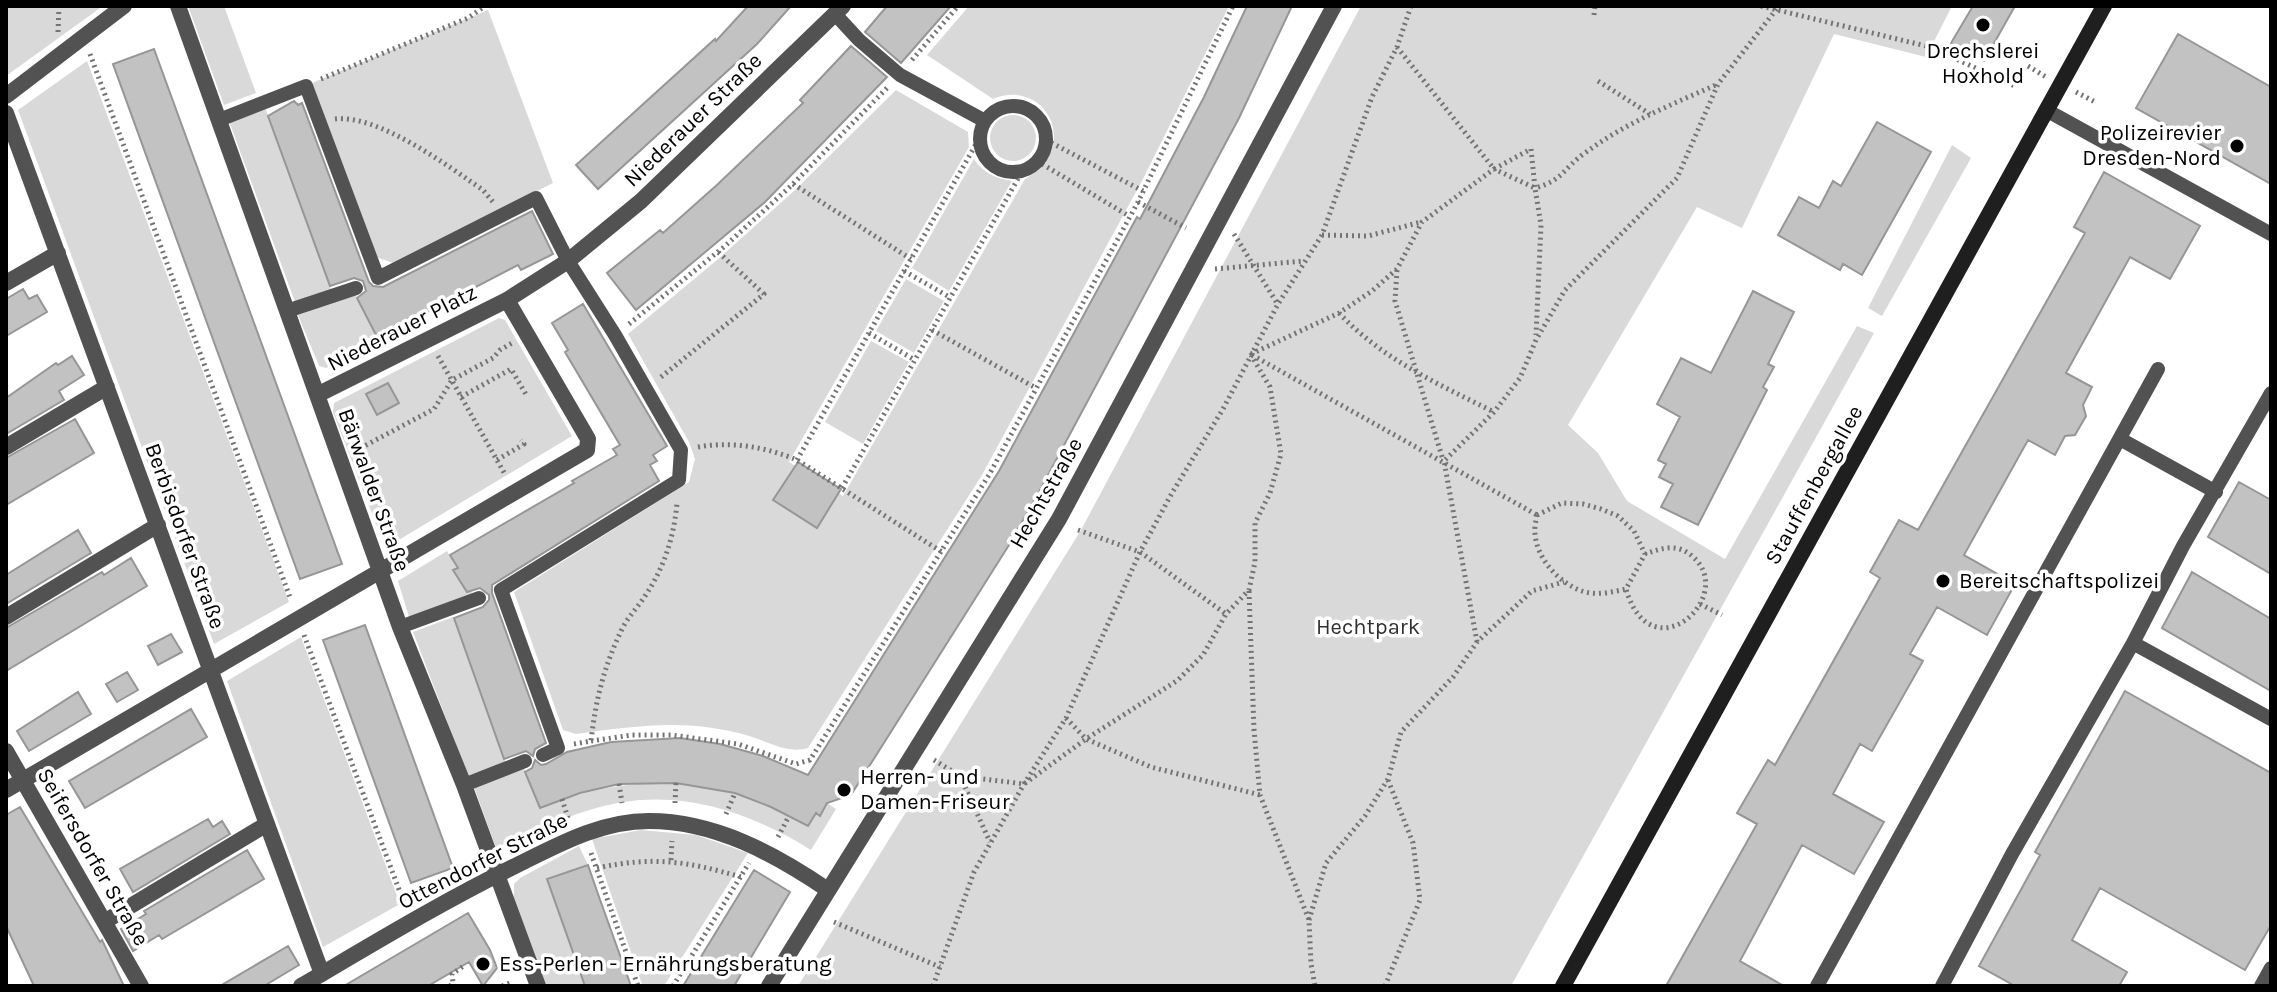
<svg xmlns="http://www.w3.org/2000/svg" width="2277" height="992" font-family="Karla,sans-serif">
  <rect width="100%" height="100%" fill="#fff"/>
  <path fill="#d9d9d9" d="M6 6H103L6 76Z
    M188 6H224L256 93 224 105Z
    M969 6H1229L1143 179 982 475 808 748C787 754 769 742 749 736 687 718 638 726 576 734L563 730 514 592 689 482 695 459 689 442 628 334 717 260 794 191 896 90 968 132 969 147 789 462 843 496 1025 179C1082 148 1046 77 993 99L927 55Z
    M1361 6H1952L1926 57 1834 34 1742 228 1697 207 1568 425 1598 453 1627 501 1725 559 1857 326 1874 333 1511 986H798L1081 530Z
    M488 10 553 183 393 263 376 257 312 83Z
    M87 61 289 602 214 644 18 110Z
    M265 107 331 289 295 302 229 121Z
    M990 138a23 23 0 1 1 46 0a23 23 0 1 1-46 0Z
    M1952 145 1971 158 1882 316 1868 308Z
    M974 159C984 174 996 178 1012 181L949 291 912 268Z
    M906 279 944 301 914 353 876 331Z
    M355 294 379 341 326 368 319 366 298 315Z
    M499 318 505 320 572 436 397 541 387 543 381 537 333 412 334 403Z
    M871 341 909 362 863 444 825 422Z
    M447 551 457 568 454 570 472 593 409 617 398 581Z
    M453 617 506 763 468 776 413 632Z
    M301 637 400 904 323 947 227 681Z
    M524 768 540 808C603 782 668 775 734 793 760 800 784 814 807 826L816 813 820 815 827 803 836 809 811 850C753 814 687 790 618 803 575 811 535 831 496 848L474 787Z
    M641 830 696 835 748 853 664 986 642 984 592 839Z
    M579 846 588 865 547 880 585 986H545L514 900V884L520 878Z"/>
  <path fill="#c2c2c2" stroke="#969696" stroke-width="2" d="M748 6H791L757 44 598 189 576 165 715 39 716 41Z
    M887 6H951L901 63 865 32Z
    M1247 6H1292L1239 118 1039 492 1009 545 851 795 827 803 820 816 816 813 808 826 771 807 735 793 676 783 619 784 580 793 540 808 525 772 532 768 535 760 541 765 546 764 567 752 611 742 680 738 720 744 763 756 808 775 999 471 1137 217 1140 219 1204 97Z
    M1973 6H2015L1984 61 1951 43Z
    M2178 34 2271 87V184L2136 108Z
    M851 46 887 77 765 202 636 310 607 273 660 230 663 233 718 184 803 103 800 100Z
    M154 49 342 564 300 579 113 64Z
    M294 101 298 105 302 103 369 282 373 286 383 287 532 211 553 254 521 270 518 265 422 315 420 313 376 335 357 298 366 291 363 281 354 278 330 286 268 116Z
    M1877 122 1931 152 1862 275 1843 264 1840 270 1778 235 1799 197 1819 208 1833 181 1841 186Z
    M2104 172 2200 226 2170 279 2130 257 2066 373 2092 387 2083 405 2086 416 2075 435 2065 436 2055 455 2028 440 1964 555 2015 584 1987 635 1937 607 1910 654 1923 661 1872 751 1860 744 1833 794 1884 822 1854 874 1802 845 1740 961 1784 986H1666L1757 824 1737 813 1768 760 1775 765 1880 578 1870 572 1899 520 1918 530 2085 233 2074 227Z
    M23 289 29 299 37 295 47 312 6 336V299Z
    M1753 291 1794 312 1768 364 1774 367 1763 387 1767 390 1698 525 1661 507 1673 484 1659 477 1666 464 1658 460 1680 417 1657 404 1681 358 1711 373Z
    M583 304 667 446 653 455 657 461 650 465 659 481 492 585V593L546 743 535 749 533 756 526 751 504 759 454 618 483 607 489 600V595L480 588 467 592 453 570 458 568 450 555 574 483 572 481 617 455 613 449 620 445 565 352 568 350 552 323Z
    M72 356 84 375 59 391 64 400 6 434V398L56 363 58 365Z
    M388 383 399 403 377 415 366 394Z
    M75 419 94 453 6 505V458Z
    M798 462 841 489 817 528 773 500Z
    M2239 482 2271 500V574L2208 537Z
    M78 530 91 553 6 604V575Z
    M131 558 147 586 6 671V628L102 572 104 575Z
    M2192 572 2271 619V691L2162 628Z
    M365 625 453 868 411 883 323 640Z
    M171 634 182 652 158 665 148 646Z
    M127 672 138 690 117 702 106 684Z
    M2125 691 2271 773V925L2245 970 2100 888 2072 940 2127 972 2119 986H2015L1979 966 2040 855 2035 852Z
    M78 692 91 714 29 751 17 731Z
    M191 709 207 737 85 808 69 781Z
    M20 807 100 942 102 940 124 986H34L6 926V815Z
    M208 819 213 827 222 821 230 834 133 892 120 869Z
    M247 850 264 879 162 939 159 935 133 951 121 929 146 914 144 911Z
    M588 865 598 894 631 986H585L547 879Z
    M754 870 790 892 734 986H683Z
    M468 913 490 950 497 968 483 986 469 962 428 986H344Z
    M288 946 299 965 264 986H220Z"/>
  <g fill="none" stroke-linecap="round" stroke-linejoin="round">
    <path stroke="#747474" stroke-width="5" stroke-dasharray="2 4" stroke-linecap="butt" d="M1761 6 1930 47 2017 87
      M1594 15 1595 6
      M58 32 59 6
      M1397 47 1494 169 1531 149 1535 188C1564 180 1563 168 1585 153 1625 123 1673 104 1718 84
      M90 54 291 600
      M912 60 958 6
      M2028 66 2046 77
      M321 79 468 18 485 6
      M1598 81 1650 114
      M2076 92 2097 103
      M335 119C378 114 448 166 483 190L493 202
      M1046 140 1143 191
      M1037 161 1129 216
      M793 184 911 259
      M1138 202 1186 228
      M1234 234 1277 303
      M1322 235 1368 236 1421 222
      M1215 269 1303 261
      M1397 270 1395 301 1443 460
      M904 271 951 298
      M1339 313C1382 359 1438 384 1494 412
      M629 324 725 246 793 184 887 88
      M932 330 1036 388
      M869 333 915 360
      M1251 354 1339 313 1372 291 1397 269 1422 222 1494 169 1535 188 1541 225 1536 335
      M1252 355 1537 515
      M438 356 506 476
      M661 377 764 294 718 252
      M461 397 511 369 527 396
      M698 447C731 441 766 447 797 460L942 552
      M355 451 434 409 452 380 493 358 500 350 512 343
      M497 460 524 444 521 440
      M797 460 980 137
      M842 488 1023 170
      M1537 515 1562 503 1583 504 1601 509 1618 516 1634 531 1645 554 1626 589C1651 676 1739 595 1692 556 1677 543 1662 548 1645 554
      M1537 515C1536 521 1534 528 1535 534 1537 559 1559 583 1582 591 1596 596 1612 592 1626 589
      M1078 530 1140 552 1226 614
      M1249 591 1254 730 1260 795 1309 920 1311 964 1315 986
      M1700 604 1722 615
      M304 635 404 903
      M1477 642 1444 461 1494 412 1520 378 1536 340 1565 290 1677 178 1718 84 1779 6
      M1066 718 1086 739 1151 767 1260 795
      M591 741 632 735H671L738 744 796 764 810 760 989 475 1138 202 1233 6
      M574 744 591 741C596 698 604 666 623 627 629 616 638 607 645 596 664 568 674 537 677 503
      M934 760 960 776 1024 784 1086 739 1178 680 1203 655 1226 614 1249 590 1255 562V523L1270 493 1281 454 1270 387 1251 355
      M960 776 990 842
      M619 784 622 803
      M562 799 569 821
      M675 803 676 783
      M726 814 735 793
      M778 837 789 816
      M591 853 638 986
      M671 860 672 841
      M597 868C654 856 686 861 741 877
      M1309 920 1326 863 1365 816 1388 779 1401 732 1453 677 1477 642 1532 591 1564 582
      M834 922 940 967
      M450 986 453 983 452 974 465 965
      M502 986 510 983
      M673 986 749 863
      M933 986 974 872 1024 784 1066 718 1140 552 1172 493 1223 409 1278 304 1322 235 1372 97 1397 47 1411 6
      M1385 986 1420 900 1413 843 1388 780"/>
    <path stroke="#525252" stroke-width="14" d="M835 14 859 40 900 75 985 121
      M980 139a33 33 0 1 1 66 0a33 33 0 1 1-66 0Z
      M2046 110 2271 234
      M219 120 306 86 378 278 536 198 568 261 615 335 681 450 679 480 501 590 558 748 543 755
      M287 311 356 288
      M2120 439 2216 492
      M400 627 479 598
      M2133 643 2271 719
      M464 785 525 761
      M1817 986 2158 369
      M1942 986 2012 854 2133 643 2183 546 2271 393
      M2261 986 2271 968"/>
    <path stroke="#525252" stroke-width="16" d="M178 6 400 627 464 785 538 986
      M6 96 124 6
      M6 113 322 974
      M6 283 58 253
      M317 395 507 300 568 261 641 201 843 6
      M6 447 107 387
      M6 617 158 525
      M6 751 141 986
      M6 790 587 450 588 439 507 300
      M104 922 267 824
      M301 986C371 945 440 903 513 867 556 846 599 821 649 821 715 821 775 854 828 890"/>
    <path stroke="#525252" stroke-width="16" d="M769 986 1059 519 1334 6"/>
    <path stroke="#1f1f1f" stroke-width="16" d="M1563 986 2104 6"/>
  </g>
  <g fill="#000" stroke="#fff" stroke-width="3">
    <circle cx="1983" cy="25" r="8"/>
    <circle cx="2237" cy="146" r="8"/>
    <circle cx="1943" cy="581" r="8"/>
    <circle cx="844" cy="790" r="8"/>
    <circle cx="483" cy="964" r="8"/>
  </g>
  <g text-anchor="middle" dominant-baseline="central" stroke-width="7" stroke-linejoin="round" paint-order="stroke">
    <g font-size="22" fill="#000" stroke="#fff" text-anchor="start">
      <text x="1983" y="51" text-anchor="middle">Drechslerei<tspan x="1983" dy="25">Hoxhold</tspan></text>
      <text x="2221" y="133" text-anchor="end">Polizeirevier<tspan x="2221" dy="25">Dresden-Nord</tspan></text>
      <text x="1959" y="581">Bereitschaftspolizei</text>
      <text x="860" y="777">Herren- und<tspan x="860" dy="25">Damen-Friseur</tspan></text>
      <text x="499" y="964">Ess-Perlen - Ernährungsberatung</text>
    </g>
    <g font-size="22" fill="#000" stroke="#fff">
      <text transform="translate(693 120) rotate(-44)">Niederauer Straße</text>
      <text transform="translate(402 328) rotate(-27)">Niederauer Platz</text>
      <text transform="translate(1814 485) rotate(-61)">Stauffenbergallee</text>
      <text transform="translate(374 490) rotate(70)">Bärwalder Straße</text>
      <text transform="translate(1046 493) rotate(-60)">Hechtstraße</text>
      <text transform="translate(185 536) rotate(70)">Berbisdorfer Straße</text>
      <text transform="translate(93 857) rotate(60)">Seifersdorfer Straße</text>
      <text transform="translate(483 861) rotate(-27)">Ottendorfer Straße</text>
    </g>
    <g font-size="22" fill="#303030" stroke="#fff">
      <text x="1368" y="627">Hechtpark</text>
    </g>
  </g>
  <rect width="2277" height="992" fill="none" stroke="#000000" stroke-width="16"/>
</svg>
